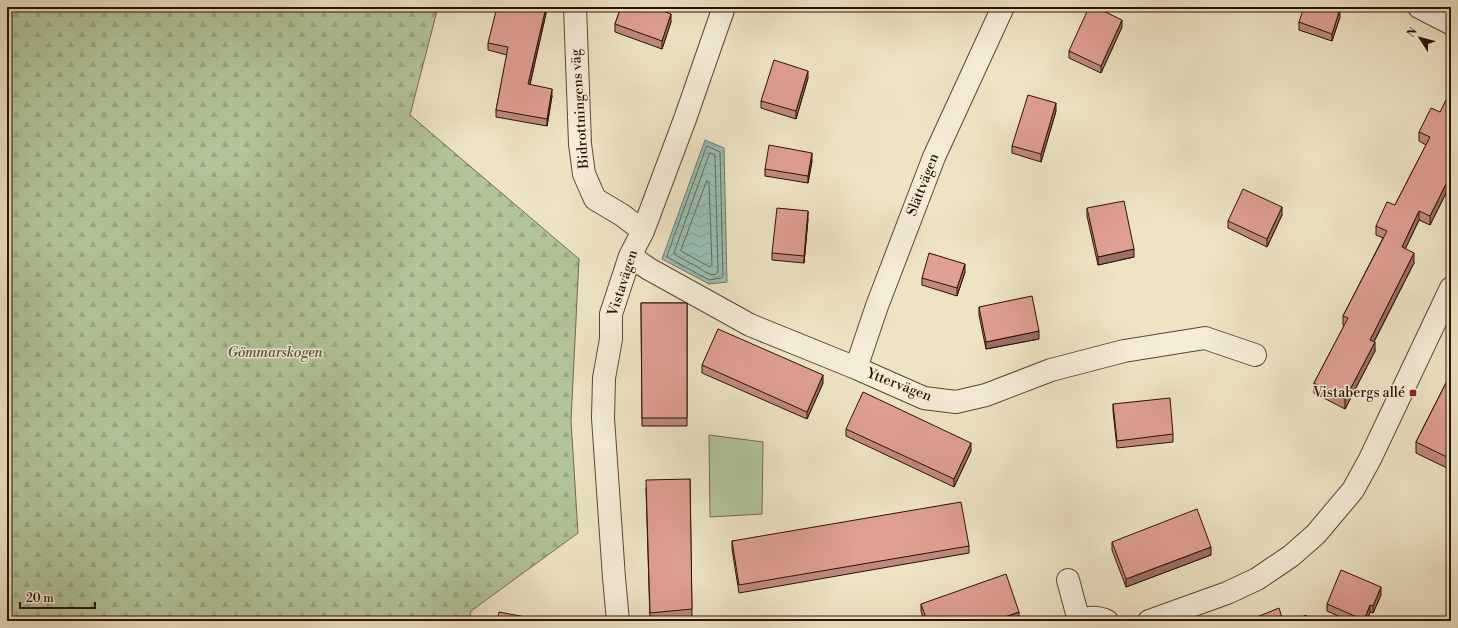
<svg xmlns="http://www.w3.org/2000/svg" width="1458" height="628" font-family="'Libre Bodoni',serif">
  <defs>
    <pattern id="forest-firs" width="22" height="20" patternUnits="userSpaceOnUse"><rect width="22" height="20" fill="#b2c599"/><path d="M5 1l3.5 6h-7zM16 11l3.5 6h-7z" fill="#99a882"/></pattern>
    <pattern id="water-waves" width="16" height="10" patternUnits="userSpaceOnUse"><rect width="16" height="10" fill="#99bfb4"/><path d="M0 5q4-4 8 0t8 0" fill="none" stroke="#84a399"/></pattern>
  </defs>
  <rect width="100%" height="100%" fill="#eee4c3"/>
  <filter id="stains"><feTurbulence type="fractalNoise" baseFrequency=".005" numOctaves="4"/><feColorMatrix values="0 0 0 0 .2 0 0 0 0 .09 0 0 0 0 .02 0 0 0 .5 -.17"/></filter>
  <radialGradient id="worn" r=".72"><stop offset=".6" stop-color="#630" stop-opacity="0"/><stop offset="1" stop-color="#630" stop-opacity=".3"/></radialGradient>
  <path fill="#b2c599" stroke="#6f6a4f" d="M709 435 763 442 762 514 710 517Z"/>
  <path fill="url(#forest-firs)" stroke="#6f6a4f" d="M7 7H438L410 115 579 259 571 421 578 533 471 611 469 621H7Z"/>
  <path fill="url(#water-waves)" stroke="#6d796e" d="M705 140 724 148 727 282 709 284 662 259Z"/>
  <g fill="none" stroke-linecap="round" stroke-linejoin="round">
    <path stroke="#62685c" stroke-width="1" d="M707 146 720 152 723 276 721 278 709 280 667 257Z
      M710 153 714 154 715 156 718 272 716 274 711 275 674 254Z
      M707 181 709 182 712 265 710 267 681 251Z"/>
    <g stroke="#5c4534" stroke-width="24">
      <path id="minor" d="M575 7 580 144 584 174 595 199 622 215 643 231
        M1419 7 1450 23
        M630 256 649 269 750 325 856 368 924 398 956 402 986 395 1051 370 1124 351 1205 338 1255 355
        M856 368 877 306 934 157 1003 7
        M1068 580 1079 621
        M618 621 614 578 603 418 604 378 611 339V314L630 256 643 231 685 119 724 7
        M1078 621C1088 617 1097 616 1107 621
        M1149 621 1227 593 1257 579 1291 556 1316 534 1353 490 1370 459 1451 288"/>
    </g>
    <use href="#minor" stroke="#f4edd8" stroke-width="22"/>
  </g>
  <path fill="#c0897e" stroke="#2c1005" d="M547 7V9L530 85 552 96 547 126 496 117V110L507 55 488 50V43Z
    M613 7H664L663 11 671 22 662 49 615 32V24L620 10Z
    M832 7H845L843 12Z
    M1340 17 1332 41 1299 30V22Z
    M1122 27 1101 73 1069 58V51Z
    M808 78 796 119 761 108V101Z
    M1056 111 1041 162 1012 153V146Z
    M1440 112 1450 154 1451 155V183L1430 225 1419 220 1405 249 1414 263 1374 342 1375 351 1345 409 1314 393V383L1344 326 1343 325V316L1383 238 1376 235V226L1395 205 1426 145 1419 141V132Z
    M812 161 808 183 765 176V169Z
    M1087 208 1134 257 1098 265 1087 216Z
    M1282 215 1267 247 1228 228V221Z
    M808 219 804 263 772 260V253Z
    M965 272 957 296 922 285V278Z
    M641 303H687V426H642Z
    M979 307 1039 339 986 349 979 315Z
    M702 365 823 383 807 419 702 373Z
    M1451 373V470L1416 453V442Z
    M1113 404 1173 434V442L1117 448 1113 411Z
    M846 429 971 451 954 487 846 436Z
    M690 479 692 617 650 621 646 488Z
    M732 541 969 546V553L739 593 732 549Z
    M1112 542 1211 555 1126 587 1112 550Z
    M1381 595 1373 613 1370 612 1367 621H1349L1327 611V604Z
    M921 604 1019 620 1015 621H924L921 611Z"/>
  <path fill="#9c6f66" stroke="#2c1005" d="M546 7H547V9L528 92V84Z
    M662 7H664L660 18V10Z
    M1340 9V17L1332 41V34Z
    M671 14V22L662 49V41Z
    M1122 20V27L1101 73V66Z
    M808 71V78L796 119V111Z
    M552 89V96L547 126V119Z
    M1056 103V111L1041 162V154Z
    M1451 142V151L1446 162V153Z
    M812 153V161L808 183V176Z
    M1451 174V183L1430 225V216Z
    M1282 207V215L1267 247V239Z
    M808 211V219L804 263V256Z
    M1419 211V220L1402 256V247Z
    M1134 249V257L1098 265V257Z
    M1414 253V263L1370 349V340Z
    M965 264V272L957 296V288Z
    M1039 331V339L986 349V342Z
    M1375 342V351L1345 409V399Z
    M823 375V383L807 419V412Z
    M971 443V451L954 487V479Z
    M1211 547V555L1126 587V579Z
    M1381 587V595L1373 613V606Z
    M1370 605V612L1367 621H1364Z
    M1019 612V620L1015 621H993Z"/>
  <path fill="#df9f92" stroke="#2c1005" d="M497 7H546L528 84 552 89 547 119 496 110 508 47 488 43Z
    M621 7H662L660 10 671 14 662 41 615 24Z
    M1089 7H1095L1122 20 1101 66 1069 51Z
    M1304 7H1333L1340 9 1332 34 1299 22Z
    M774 60 808 71 796 111 761 101Z
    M1451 90V142L1446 153 1451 155V174L1430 216 1419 211 1402 247 1414 253 1370 340 1375 342 1345 399 1314 383 1348 318 1343 316 1387 231 1376 226 1387 202 1395 205 1430 137 1419 132 1431 108 1440 112Z
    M1028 95 1056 103 1041 154 1012 146Z
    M769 145 812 153 808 176 765 169Z
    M1243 189 1282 207 1267 239 1228 221Z
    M1124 201 1134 249 1098 257 1087 208Z
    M777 208 808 211 804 256 772 253Z
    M929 253 965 264 957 288 922 278Z
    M1032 296 1039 331 986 342 979 307Z
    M641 303H687V418H642Z
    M718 329 823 375 807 412 702 365Z
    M1451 373V459L1416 442Z
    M863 392 971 443 954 479 846 429Z
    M1170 398 1173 434 1117 441 1113 404Z
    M690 479 692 609 650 613 646 480Z
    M961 502 969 546 739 585 732 541Z
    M1197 509 1211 547 1126 579 1112 542Z
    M1341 570 1381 587 1373 606 1370 605 1364 620 1327 604Z
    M1006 574 1019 612 993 621H927L921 604Z
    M1279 608 1283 621H1247Z
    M499 612 531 618V621H497Z
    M1306 615 1309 621H1293Z"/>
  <rect fill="#8f2418" stroke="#f4edd8" stroke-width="1.5" x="1409" y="389" width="8" height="8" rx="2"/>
  <g text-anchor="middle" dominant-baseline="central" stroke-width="3" stroke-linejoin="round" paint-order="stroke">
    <g font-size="14" fill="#2c1005" stroke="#f4edd8">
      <text transform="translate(580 109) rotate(-94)">Bidrottningens väg</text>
      <text transform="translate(923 185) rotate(-69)">Slättvägen</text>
      <text transform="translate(623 283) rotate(-72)">Vistavägen</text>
      <text transform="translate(899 385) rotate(21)">Yttervägen</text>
    </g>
    <g font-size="14" font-style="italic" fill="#5b4f39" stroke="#f4edd8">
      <text x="275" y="353">Gömmarskogen</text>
    </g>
    <g font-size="14" fill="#2c1005" stroke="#f4edd8" text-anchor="end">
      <text x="1405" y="393">Vistabergs allé</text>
    </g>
  </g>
  <rect width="1458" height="628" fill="none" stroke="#eee4c3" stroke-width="24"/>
  <rect x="8" y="8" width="1442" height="612" fill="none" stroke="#2c1005" stroke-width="2"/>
  <rect x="12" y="12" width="1434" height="604" fill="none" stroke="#2c1005"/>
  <g transform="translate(1420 38) rotate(306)" stroke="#f4edd8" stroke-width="3" paint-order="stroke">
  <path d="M0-3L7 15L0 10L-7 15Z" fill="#2c1005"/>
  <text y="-6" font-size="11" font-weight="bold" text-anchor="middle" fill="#2c1005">N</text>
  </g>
  <path d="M20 602v6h75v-6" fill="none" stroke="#2c1005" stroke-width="2"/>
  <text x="26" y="602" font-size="12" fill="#2c1005" stroke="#f4edd8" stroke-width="3" paint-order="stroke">20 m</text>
  <rect width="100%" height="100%" filter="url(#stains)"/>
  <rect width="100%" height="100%" fill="url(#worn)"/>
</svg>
